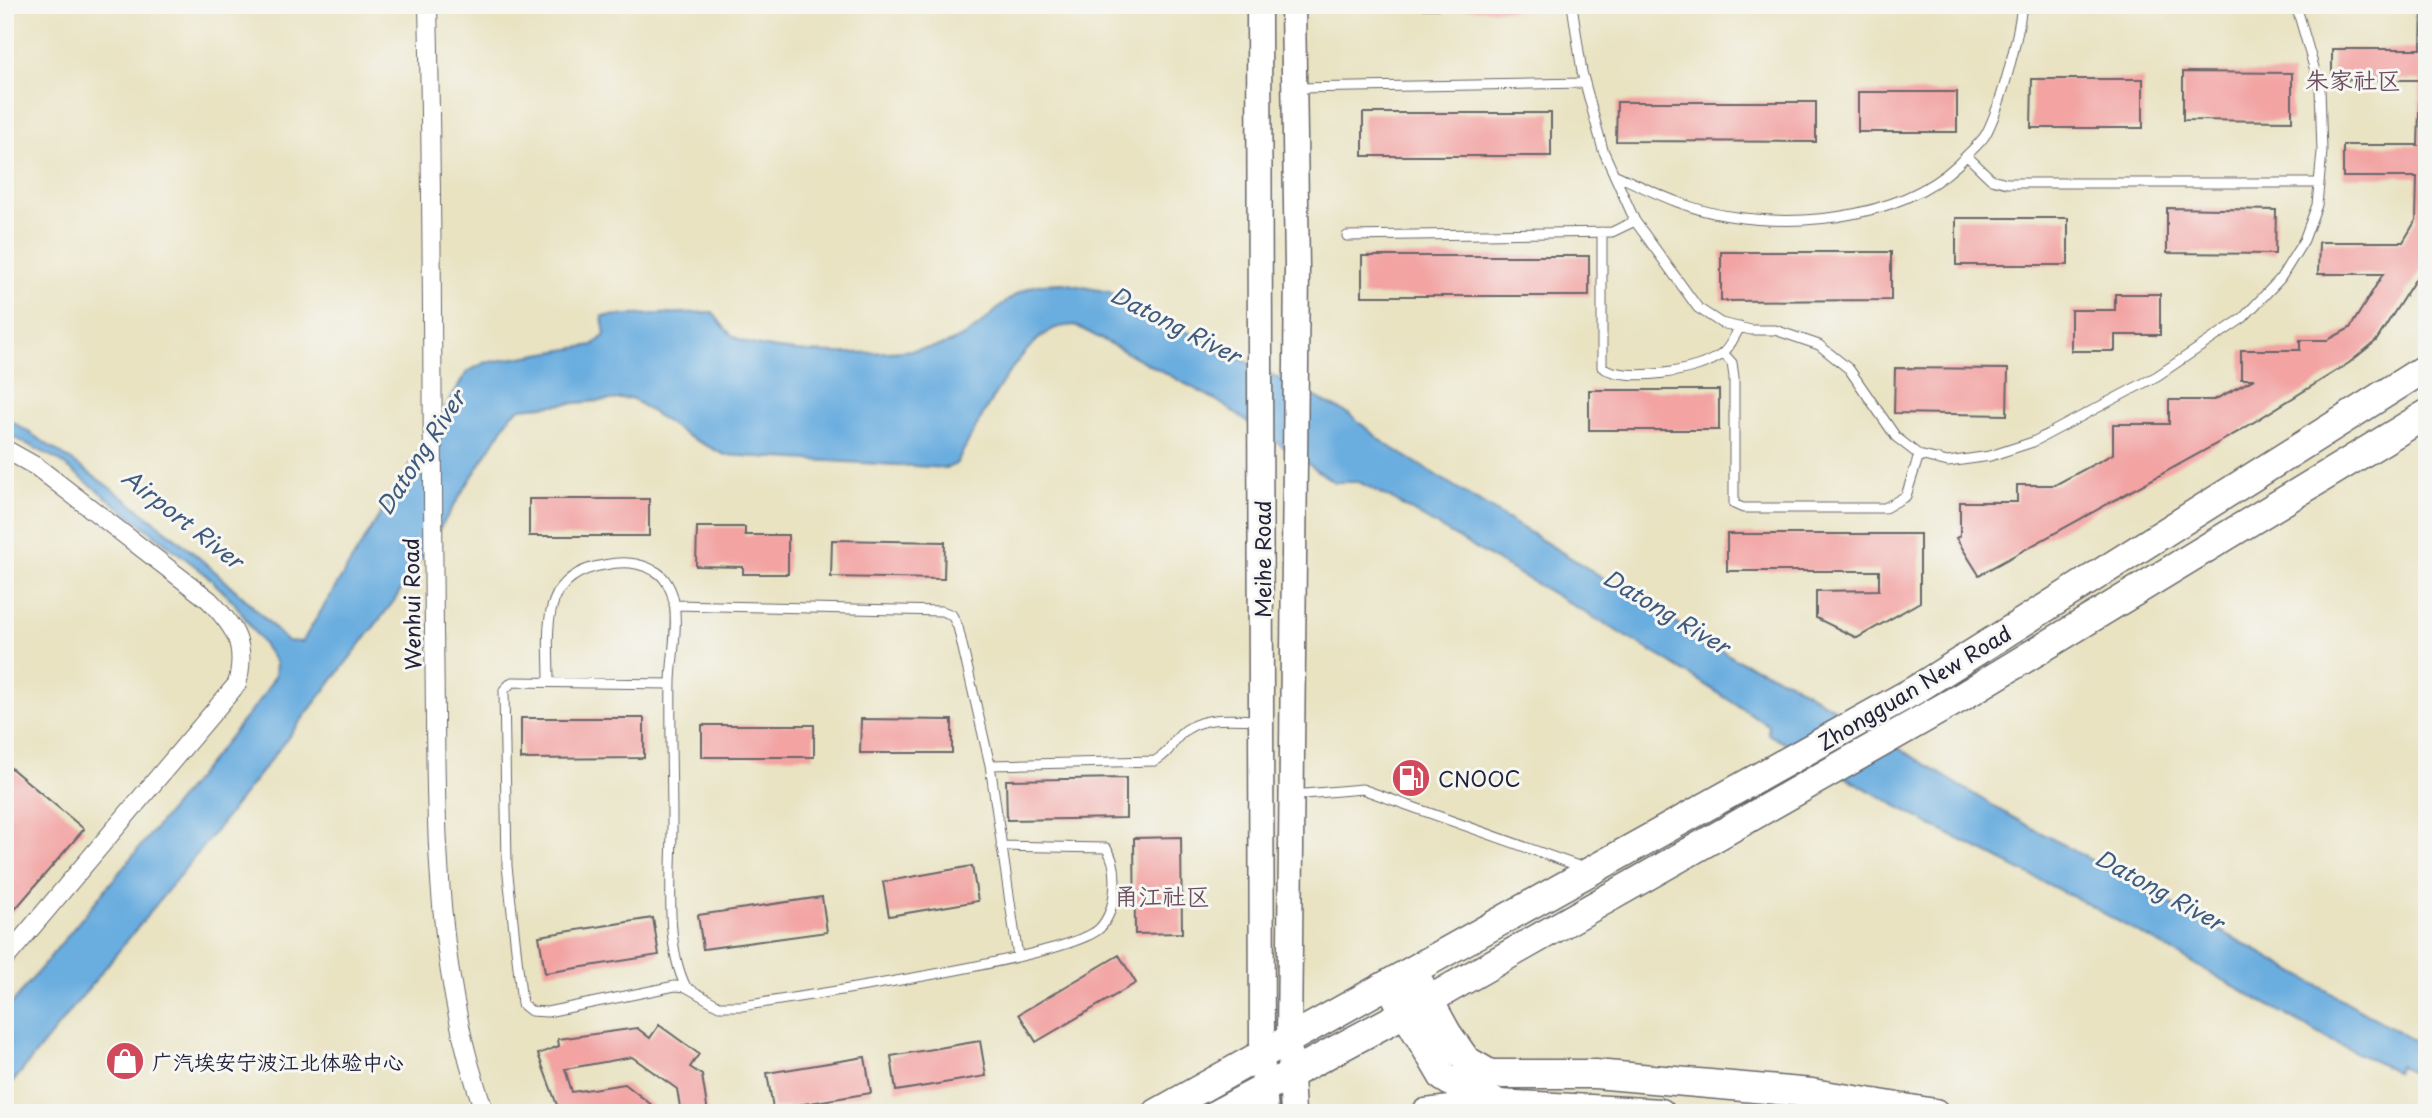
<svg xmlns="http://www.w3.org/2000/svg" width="2432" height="1118" font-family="'Playpen Sans','LXGW WenKai TC',sans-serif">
  <rect width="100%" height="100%" fill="#f6f6f2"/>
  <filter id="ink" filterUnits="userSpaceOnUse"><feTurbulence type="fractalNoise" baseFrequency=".0143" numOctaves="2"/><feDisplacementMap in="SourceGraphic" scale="14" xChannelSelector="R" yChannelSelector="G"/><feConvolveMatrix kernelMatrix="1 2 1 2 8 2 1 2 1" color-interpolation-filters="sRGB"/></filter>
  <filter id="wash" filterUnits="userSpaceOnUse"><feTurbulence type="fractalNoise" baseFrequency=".00686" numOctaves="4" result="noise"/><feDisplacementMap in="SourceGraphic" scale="28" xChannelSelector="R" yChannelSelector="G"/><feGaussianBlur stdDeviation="1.57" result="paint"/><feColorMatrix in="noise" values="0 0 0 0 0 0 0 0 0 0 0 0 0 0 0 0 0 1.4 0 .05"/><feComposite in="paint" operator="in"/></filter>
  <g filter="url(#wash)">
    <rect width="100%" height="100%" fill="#e9e3c2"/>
    <path fill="#6aaddf" stroke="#46688d" stroke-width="2" d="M1063 283 1109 292 1349 414 1387 445 1737 660 1792 683 2003 812 2261 953 2427 1048V1082L2399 1065 2397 1072 2334 1042 2087 904 1935 827 1768 734V725L1666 660 1388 497 1359 482H1334L1216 400 1075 325C1068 326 1059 326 1053 329 1012 351 979 423 956 464L947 468 725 455 687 436 631 398 521 408 511 415 394 601 213 834 5 1092V1012L261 699 275 676 276 663 233 601 204 573 57 459 5 433V417C108 482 204 553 287 641L302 642 467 372 484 363 593 345 605 335 602 316 713 312C720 322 727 333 738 339 771 357 912 357 949 343 985 330 999 299 1031 287 1040 283 1053 284 1063 283Z"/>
    <g id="blocks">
      <path fill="#f2a3a2" d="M1362 5H1546V10L1362 8Z
        M2422 5H2427V261L2376 341 2349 363 2238 432 1979 575 1956 538 1960 536V502H2017V485H2055L2113 454V424H2169V400H2214L2254 379H2241V350H2300V340H2328L2350 328 2383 274H2318L2319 242H2403L2416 220 2417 177H2343V145H2418L2420 80H2332V49H2421Z
        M2183 72 2292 73V121L2183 120Z
        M2032 79H2143V128H2031Z
        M1858 92H1957V132H1858Z
        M1617 102H1816V142L1616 141Z
        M1363 113H1551V156H1363Z
        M2167 208 2276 210 2275 254 2167 253Z
        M1956 218H2068V265H1956Z
        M1721 252H1891V300L1721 301Z
        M1362 256H1589V296H1362Z
        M2115 294H2160V335H2115V351H2071V310H2115Z
        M1895 368 2008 369 2007 415 1894 413Z
        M1589 390H1719V430H1589Z
        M529 499H649V536H529Z
        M697 527H745V535H788V574H743V567L696 566Z
        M1727 534H1920V602L1857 638 1816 618V591L1879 590V571H1727Z
        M832 540 945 542 944 579 831 577Z
        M521 718H644V758L521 759Z
        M861 719 952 720V753H860Z
        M702 725H814V757H702Z
        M5 763 84 829 5 921Z
        M1126 778V818L1007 820 1006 780Z
        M1181 837 1182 933 1135 934 1134 838Z
        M972 866 978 901 889 916 883 882Z
        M822 897 827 932 703 949 698 915Z
        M653 918 659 955 545 973 539 936Z
        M1119 955 1136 983 1036 1042 1019 1014Z
        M659 1025 699 1054 690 1067 702 1075 708 1113H681L677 1089 632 1057 565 1069 572 1092 625 1084 653 1106 654 1113H560L538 1054 559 1046 558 1039 637 1028 650 1038Z
        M980 1041 986 1076 896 1091 891 1056Z
        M865 1057 871 1093 773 1109 767 1073Z"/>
    </g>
  </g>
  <g filter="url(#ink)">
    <use href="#blocks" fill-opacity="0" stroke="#68666a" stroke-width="2"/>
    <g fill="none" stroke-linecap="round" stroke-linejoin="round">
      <g stroke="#68666a" stroke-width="11">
        <path id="lane" d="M1572 5 1582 72 1603 150 1635 221 1698 308 1721 323 1751 330H1775L1819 345 1849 369 1896 437 1919 455 1948 462 1990 456 2033 442 2157 376 2243 318 2280 279 2304 240 2317 205 2322 152 2320 88 2296 5
          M2021 7 2087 5
          M1296 88 1585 83
          M1967 156 1991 179 2007 183H2319
          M1614 174C1651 191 1688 210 1729 216 1808 228 1912 217 1968 154 1974 148 1982 141 1986 134 2002 103 2018 39 2022 5
          M1602 232V367C1625 383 1700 372 1722 354 1730 348 1735 335 1740 327
          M1347 236 1612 232 1635 221
          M1724 354 1732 363 1734 377V504L1743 508H1885L1906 496 1919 455
          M674 605 942 611 952 615 958 627 990 765 1018 957
          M549 682C549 630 538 576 604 565 624 561 638 562 655 571 665 576 672 590 674 602 678 626 672 656 671 681 670 729 672 777 672 824 672 873 664 944 686 987
          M671 684 512 682 504 690 507 866 522 1004 531 1011 547 1012 675 986 686 987 719 1006H743C799 996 1072 958 1100 928 1117 910 1120 866 1106 848L1001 846
          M990 765 1155 761C1172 751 1169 745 1181 734 1201 714 1234 720 1260 720
          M1293 795 1362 789 1584 868"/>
      </g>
      <g stroke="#68666a" stroke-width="20">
        <path id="street" d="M428 5C433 214 432 423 434 632 437 792 429 960 485 1113
          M5 449 37 467 209 600C236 628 247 645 237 684L5 959"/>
      </g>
      <g stroke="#68666a" stroke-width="27">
        <path id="secondary" d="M1259 5 1262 1054 1266 1113
          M1293 1113 1289 1039 1297 269 1293 5"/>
      </g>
      <g stroke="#68666a" stroke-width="31">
        <path id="primary" d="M1420 984 1447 1033 1466 1060 1490 1074H1595L1812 1093 1935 1113
          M1395 995 1443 1077 1464 1090 1498 1103
          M1157 1113 1915 690 2427 367
          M1218 1113 1429 1000 1960 698 2427 414
          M1426 1113 1500 1104 1661 1113"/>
      </g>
      <use href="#lane" stroke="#fff" stroke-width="9"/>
      <use href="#street" stroke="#fff" stroke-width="18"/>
      <use href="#secondary" stroke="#fff" stroke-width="24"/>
      <use href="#primary" stroke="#fff" stroke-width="28"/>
    </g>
  </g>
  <defs>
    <g id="fuel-disc" transform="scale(2.0125)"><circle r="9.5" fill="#d1495b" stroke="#f6f6f2"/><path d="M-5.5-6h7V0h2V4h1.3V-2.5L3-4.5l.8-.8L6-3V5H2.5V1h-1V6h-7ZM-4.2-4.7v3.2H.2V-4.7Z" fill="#fff"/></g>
    <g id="shop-disc" transform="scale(2.0125)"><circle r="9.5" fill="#d1495b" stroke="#f6f6f2"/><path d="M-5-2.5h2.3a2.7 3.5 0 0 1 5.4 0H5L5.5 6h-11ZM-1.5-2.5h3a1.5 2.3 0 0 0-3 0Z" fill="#fff"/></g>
  </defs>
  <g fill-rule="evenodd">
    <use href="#fuel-disc" x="1411" y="778"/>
    <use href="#shop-disc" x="125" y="1061"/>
  </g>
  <g text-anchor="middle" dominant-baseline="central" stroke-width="6" stroke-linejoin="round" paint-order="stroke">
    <g font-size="21" fill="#22223b" stroke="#f6f6f2">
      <text transform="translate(1262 559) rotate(-90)">Meihe Road</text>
      <text transform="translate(411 604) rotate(-91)">Wenhui Road</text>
      <text transform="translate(1914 687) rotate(-31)">Zhongguan New Road</text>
    </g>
    <g font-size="21" fill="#22223b" stroke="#f6f6f2" text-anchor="start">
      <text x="1438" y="778">CNOOC</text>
      <text x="152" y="1061">广汽埃安宁波江北体验中心</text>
    </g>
    <g font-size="23" font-style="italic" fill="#3f5a7d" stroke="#f6f6f2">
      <text transform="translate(1176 324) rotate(27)">Datong River</text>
      <text transform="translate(420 452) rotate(-57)">Datong River</text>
      <text transform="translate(183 518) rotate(38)">Airport River</text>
      <text transform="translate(1667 611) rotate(31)">Datong River</text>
      <text transform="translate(2160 889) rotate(29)">Datong River</text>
    </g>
    <g font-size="24" fill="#6b4f5f" stroke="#f6f6f2">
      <text x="2353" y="79">朱家社区</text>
      <text x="1162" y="895">甬江社区</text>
    </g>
  </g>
  <rect width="2432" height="1118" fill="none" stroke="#f6f6f2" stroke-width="28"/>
</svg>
